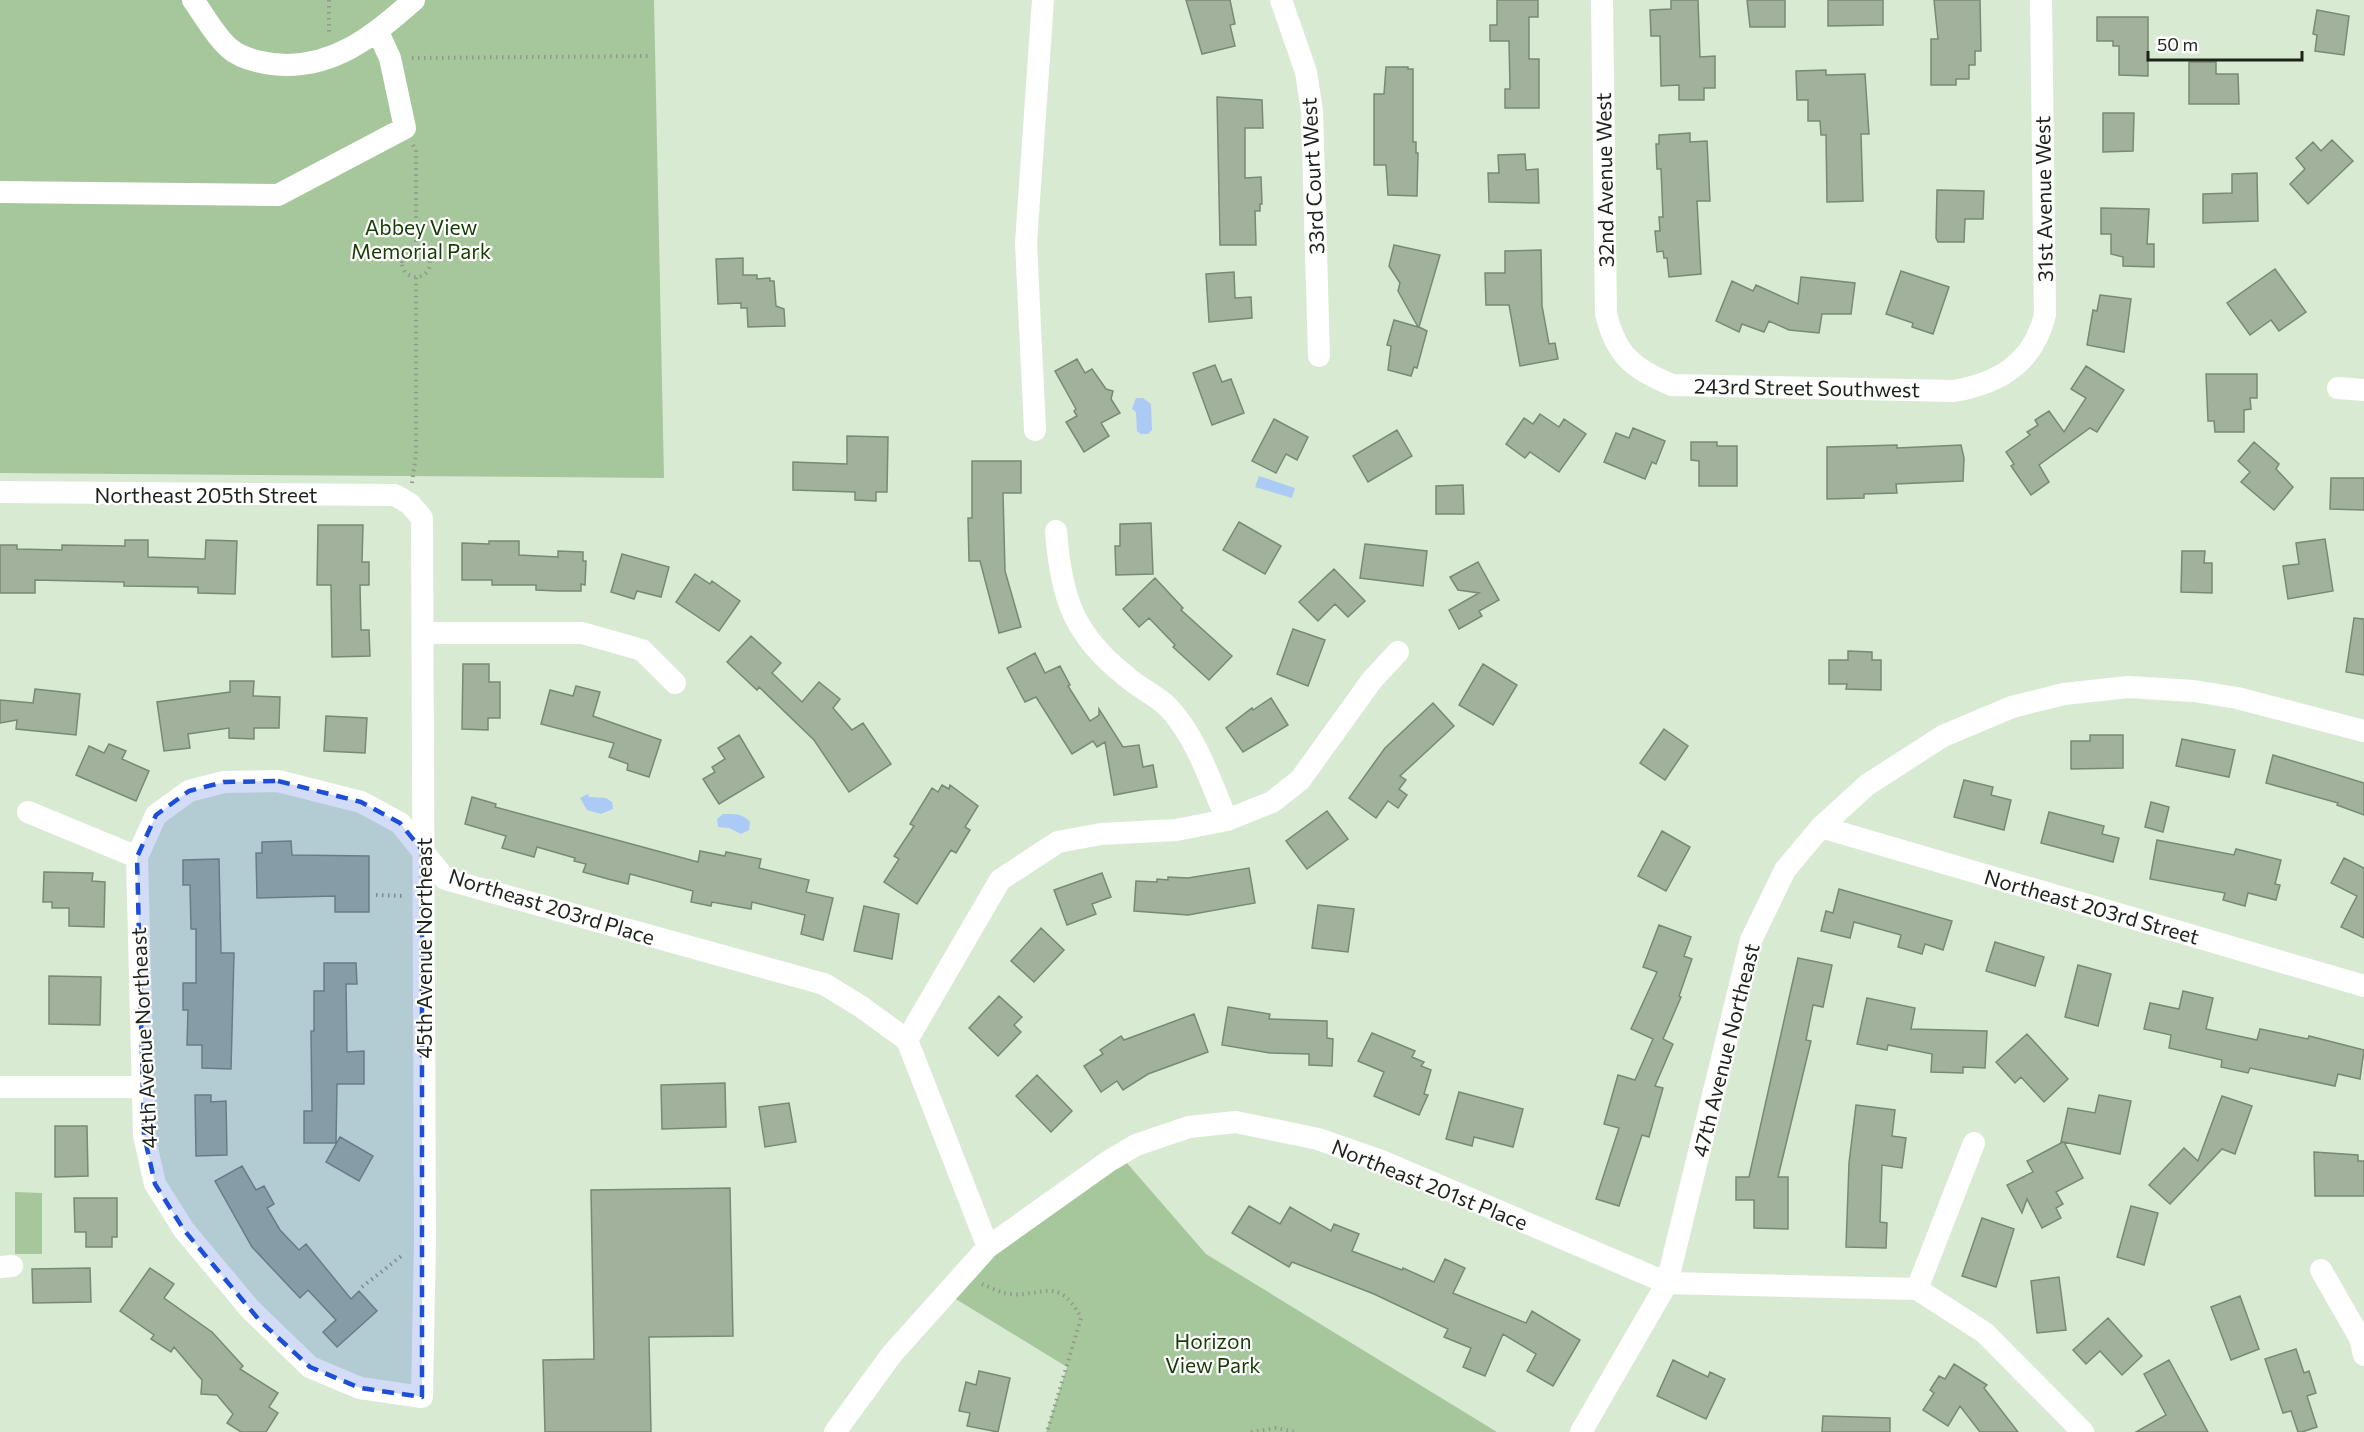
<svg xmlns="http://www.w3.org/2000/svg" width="2364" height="1432" font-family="Commissioner,sans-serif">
  <rect width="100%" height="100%" fill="#d9ead3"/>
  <path fill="#a6c79b" d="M0 0H654L664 478 0 473Z
    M1126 1162 1206 1254 1497 1432H1046L1067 1367 954 1298 1016 1227Z
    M15 1192 42 1193V1254H15Z"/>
  <path fill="#accaf6" d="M1136 398H1143L1151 404 1152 430 1148 434H1141L1137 431 1136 412 1132 409Z
    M1259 476 1295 488 1292 498 1255 487Z
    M588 794 589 797 606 798 612 802 613 809 601 814 587 810 580 798Z
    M723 814C733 814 743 813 750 822L749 830 741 834 729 828 718 827 717 819Z"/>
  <path fill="#a1b19b" stroke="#798974" stroke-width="1.5" d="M1186 0H1230L1235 24 1230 25 1235 46 1202 54Z
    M1497 0H1538V17H1529V59H1539V108H1505V89H1510L1509 41H1490V25H1497Z
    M1671 0H1698L1700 57 1715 56V88H1704V100H1679V85L1661 86 1660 36H1651L1650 10 1671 9Z
    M1747 0H1785V27H1750Z
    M1828 0H1883V25L1828 26Z
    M1934 0H1980L1981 51H1975V65H1969V79H1956V85H1931V39H1938Z
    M2317 10 2349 16 2344 55 2315 51 2317 35 2313 34Z
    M2097 17H2148V76L2119 75V46H2113V41H2097Z
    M2189 62H2216V74H2238L2239 104H2189Z
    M1386 67H1408V69H1413V142H1416V153H1418L1417 196 1388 195 1386 165H1374V94H1384Z
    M1826 70V75L1865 74 1869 134H1861L1863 201 1827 202 1826 135H1821L1820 121H1808V100H1797L1796 71Z
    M1217 97 1262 100 1263 128H1245V178L1261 177 1262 204H1260V211H1255L1256 245H1220Z
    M2103 113H2134L2133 151 2103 152Z
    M1690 133V142L1707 141 1710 201H1697L1701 274 1669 277 1667 258H1664L1663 251 1657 252 1655 231H1660L1659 217H1663L1661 169H1657L1656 144H1659V135Z
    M2332 140 2353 161 2308 204 2290 184 2305 169 2296 158 2313 142 2321 151Z
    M1525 154 1526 170 1538 169 1539 203 1489 202 1488 173H1499L1498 155Z
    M2257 173 2258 221 2203 223V194L2232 193V174Z
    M1937 190 1984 191 1983 219H1965L1964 242H1938L1936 238Z
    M2101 208 2149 209 2147 244H2154V267L2123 266V257L2111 254V234H2101Z
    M1394 245 1440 255 1419 327 1427 331 1417 368 1414 367 1411 376 1388 370 1391 346 1387 345 1394 320 1418 327 1398 291 1400 283 1389 266Z
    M1541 250 1542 306 1549 344 1555 343 1558 359 1520 366 1509 305H1486L1485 273H1505V251Z
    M743 258V275H757V279L770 278V281H774L776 306 784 309 785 326 748 327 747 308H741V303L718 304 716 259Z
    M2275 269 2306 312 2279 331 2271 320 2250 335 2227 303Z
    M1901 271 1949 287 1933 334 1912 327 1913 323 1886 314Z
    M1234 272 1235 298 1251 297 1252 318 1209 322 1206 274Z
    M1801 277 1855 283 1851 314H1822L1819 333 1789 330 1769 321 1764 332 1742 324 1739 332 1716 321 1732 281 1753 291 1756 285 1798 304Z
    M2100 295 2131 299 2124 352 2087 345 2093 310 2097 311Z
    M1077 359 1085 373 1092 369 1106 389 1113 391 1111 399 1120 413 1101 423 1109 436 1084 452 1066 422 1077 416 1074 411 1076 409 1055 371Z
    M1215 365 1222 382 1231 379 1244 413 1212 425 1193 373Z
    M2086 366 2124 390 2097 432 2090 428 2039 465 2049 482 2031 495 2011 466 2014 464 2006 452 2030 435 2027 432 2038 425 2035 420 2049 411 2064 432 2086 398 2071 389Z
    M2206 374H2257V398H2250L2251 409 2244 410V432H2215L2214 421H2208Z
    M1540 414 1559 427 1564 419 1586 434 1559 472 1530 452 1525 458 1506 444 1524 418 1533 424Z
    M1274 419 1308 437 1297 460 1286 454 1276 473 1252 461Z
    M1633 428 1665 441 1656 464 1652 462 1645 479 1604 462 1616 433 1629 438Z
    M1397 430 1412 456 1368 482 1353 456Z
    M847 436 888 437 887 492H876V501L855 500V492L793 490V462L847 464Z
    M1691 442H1717V446H1737V486H1699V461L1691 460Z
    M2254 442 2279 464 2276 469 2293 487 2274 510 2241 482 2250 472 2238 461Z
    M1897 445V448L1961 445 1964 458 1963 481 1896 484 1897 493 1864 494V498L1827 499V447Z
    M972 461H1021V493H1003L1005 571 1021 627 999 633 980 561H969L968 518H972Z
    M2331 478H2364V510L2330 509Z
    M1463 485 1464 514H1436V486Z
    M1239 522 1281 546 1265 574 1223 550Z
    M1151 523 1153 574 1116 575 1115 546H1120V524Z
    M318 525H363L362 562H369V585H360L361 630H369L370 656 332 657 331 585H317Z
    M2325 539 2333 591 2288 599 2283 566 2299 564 2296 543Z
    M125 540H148V557L205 559 206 540 237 541 235 594 198 593V587L124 586V582L35 580V593H0V545H17V549L62 550V545L125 546Z
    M489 541H519V555L558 557V551L583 552V561H586L585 585 581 584V591H558L536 590V585H492V580H462V543L489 544Z
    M1365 544 1427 551 1423 586 1360 578Z
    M2182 551H2205L2204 563H2212V593L2181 592Z
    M622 554 669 567 661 597 637 591 634 599 611 592Z
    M1478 562 1499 600 1479 611 1482 616 1459 629 1449 610 1479 593 1458 590 1450 577Z
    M1334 569 1365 601 1348 617 1335 604 1318 621 1299 602Z
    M695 574 710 584 712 581 740 601 719 631 676 602Z
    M1155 578 1183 608 1181 610 1232 656 1209 680 1173 647 1175 645 1149 618 1139 627 1123 609Z
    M2354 618 2364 619V675L2346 672Z
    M1293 629 1325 640 1308 686 1277 674Z
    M751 636 781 663 772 673 802 702 819 682 840 699 833 708 852 730 863 723 891 764 849 792 814 740 759 687 757 690 727 662Z
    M1848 651 1872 652V660H1881V690L1846 689 1847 684H1829V660H1848Z
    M1035 653 1045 673 1060 666 1070 685 1068 686 1090 721 1099 715V709L1123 747 1139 745 1143 767 1153 765 1157 787 1114 795 1105 742 1097 747 1093 741 1072 754 1036 697 1025 702 1007 668Z
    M463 664H489V682H500V718H488V730L462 729Z
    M1483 664 1517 685 1493 725 1459 705Z
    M230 681H254L253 696 280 697 279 728H254V739L229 738V728L188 734 190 748 164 751 157 702 230 692Z
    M576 686 600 692 593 716 661 740 649 777 627 770 628 764 609 757 614 743 541 724 550 690 573 696Z
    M35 689 80 694 76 735 16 729 17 720 0 723V700L33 703Z
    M1271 698 1288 725 1243 752 1226 728 1252 708 1253 710Z
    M1433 703 1454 726 1400 776 1406 780 1399 789 1407 795 1398 808 1388 801 1376 818 1349 798 1385 748Z
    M326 716 367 718 365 753 324 751Z
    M1664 729 1688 746 1665 780 1640 763Z
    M739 735 764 777 719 804 703 779 715 772 712 767 725 759 718 748Z
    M2090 735H2123V768L2071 769V741H2090Z
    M2182 739 2235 750 2229 777 2176 766Z
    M109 744 126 751 122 759 149 771 136 801 76 775 89 746 104 753Z
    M2273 755 2364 783V815L2337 805 2338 803 2266 783Z
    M1964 780 1993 787 1991 795 2011 800 2004 830 1954 817Z
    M942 785 949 789 950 785 978 806 965 827 970 830 956 853 951 850 917 904 884 882 899 859 894 856 914 826 910 824 932 788 938 792Z
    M472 797 496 804 495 807 698 862 700 851 725 856 726 852 761 859 759 868 809 880 806 892 833 898 823 940 801 934 805 915 752 902 751 909 712 902 711 906 691 902 693 891 630 874 628 884 608 879 583 872 586 864 574 861 575 858 537 847 534 857 502 848 506 836 465 824Z
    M2151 802 2169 807 2163 832 2145 827Z
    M1327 811 1348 839 1307 869 1286 841Z
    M2049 812 2104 826 2102 834 2119 838 2113 862 2041 843Z
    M1662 831 1690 847 1666 891 1638 876Z
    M2157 840 2234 855 2236 849 2281 860 2275 884 2280 885 2276 900 2248 893 2245 906 2223 900 2225 893 2150 879Z
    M291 841 292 855 369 856V912H335V896L257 898 256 853H262V842Z
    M2344 858 2364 868V938L2341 927 2357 896 2331 883Z
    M219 859 221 953H234L231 1069 202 1068V1045H187L188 1010H183V983H196V929H191L190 885H183V860Z
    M1249 868 1255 903 1188 915 1134 911 1136 881 1157 882V879L1168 880V877L1188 878Z
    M44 872 93 873 92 881 105 882 104 927 69 926V908H52V902H43Z
    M1102 873 1111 897 1092 904 1096 914 1067 925 1054 890Z
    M1839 889 1952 921 1943 950 1925 944 1922 954 1898 947 1901 935 1854 922 1850 938 1821 931 1826 911 1833 913Z
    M1318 905 1354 909 1348 952 1312 948Z
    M864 906 899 914 892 959 854 951Z
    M1659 925 1691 937 1684 956 1692 959 1679 996 1681 997 1663 1039 1673 1044 1655 1086 1663 1088 1649 1137 1642 1135 1619 1206 1596 1199 1619 1128 1604 1124 1618 1075 1635 1080 1653 1039 1631 1029 1657 972 1643 967Z
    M1041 928 1064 950 1034 982 1011 961Z
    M1995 942 2044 957 2035 986 1986 971Z
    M1798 958 1832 965 1823 1007 1813 1005 1806 1040 1811 1041 1778 1177H1788V1229L1754 1228V1200H1736V1177H1749Z
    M324 963H356L357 984H346L347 1052 364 1051V1084H337L336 1143H304V1111H312L311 1031H314V991H324Z
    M2078 965 2111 974 2098 1026 2065 1017Z
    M49 976 101 977 100 1025 49 1024Z
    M2183 991 2213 998 2206 1029 2257 1040 2260 1029 2308 1039 2309 1036 2364 1050 2360 1079 2338 1074 2335 1086 2250 1068 2248 1073 2221 1067 2222 1060 2169 1048 2171 1035 2144 1029 2150 1003 2179 1009Z
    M999 996 1022 1017 1014 1025 1021 1032 998 1056 969 1028Z
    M1867 998 1915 1008 1911 1029 1987 1031 1985 1068 1963 1067V1073L1931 1072 1932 1054 1888 1045 1887 1050 1857 1044Z
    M1228 1007 1270 1014 1269 1019 1327 1021V1038L1333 1039 1332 1066 1309 1065V1054L1270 1053 1222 1045Z
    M1194 1014 1208 1052 1148 1074 1123 1090 1117 1081 1101 1092 1084 1066 1103 1054 1100 1050 1121 1036 1124 1040Z
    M1372 1033 1415 1051 1412 1057 1424 1062 1421 1066 1431 1070 1424 1094 1428 1095 1419 1115 1374 1096 1384 1072 1358 1061Z
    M2027 1034 2068 1079 2044 1102 2021 1077 2015 1083 1996 1062Z
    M1037 1075 1072 1111 1051 1132 1016 1096Z
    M725 1083 726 1127 662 1129 661 1085Z
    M1459 1092 1523 1109 1513 1147 1474 1137 1472 1146 1446 1139Z
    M195 1095H211V1102L226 1101 227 1155 196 1156Z
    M2099 1095 2131 1101 2120 1154 2064 1142 2083 1178 2056 1192 2063 1204 2056 1208 2061 1218 2042 1228 2027 1199 2022 1213 2007 1185 2033 1172 2027 1161 2063 1142H2061L2068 1108 2095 1113Z
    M2222 1096 2252 1106 2235 1154 2222 1149 2170 1204 2149 1185 2184 1148 2198 1161Z
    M789 1103 796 1142 765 1147 759 1107Z
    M1856 1105 1895 1110 1892 1136 1906 1138 1902 1168 1882 1165 1880 1222 1887 1223 1886 1248 1846 1247 1849 1163Z
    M55 1126H87L88 1176 55 1177Z
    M340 1137 373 1156 359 1181 326 1162Z
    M2314 1152 2358 1155V1161H2364V1196H2315Z
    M242 1166 256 1190 264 1186 274 1204 267 1208 280 1230 299 1250 306 1244 351 1299 359 1291 377 1311 337 1347 323 1332 336 1320 308 1290 300 1298 252 1247 215 1181Z
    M730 1188 733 1336 649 1337 651 1432H545L543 1360 594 1359 591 1190Z
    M74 1198H117V1237H112V1247H86V1232H75Z
    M1249 1206 1280 1224 1290 1207 1331 1231 1334 1224 1359 1234 1352 1251 1402 1270 1403 1268 1434 1282 1445 1259 1465 1268 1453 1293 1526 1323 1532 1311 1580 1340 1553 1386 1527 1371 1536 1354 1503 1334 1485 1376 1463 1367 1471 1348 1444 1337 1448 1329 1374 1294 1292 1262 1289 1267 1232 1233Z
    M2131 1206 2158 1213 2144 1265 2117 1257Z
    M1982 1218 2014 1229 1996 1287 1962 1276Z
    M90 1268 91 1302 33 1303 32 1269Z
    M150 1268 174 1284 164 1298 212 1332 243 1366 240 1369 278 1393 269 1407 278 1413 266 1432H241L227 1423 233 1414 217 1395 201 1394 202 1380 174 1347 171 1352 151 1339 154 1335 120 1311Z
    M2059 1277 2066 1330 2037 1333 2031 1281Z
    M2240 1296 2259 1349 2231 1360 2211 1307Z
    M2108 1318 2142 1356 2122 1375 2100 1351 2086 1364 2073 1350Z
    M2296 1349 2304 1373 2309 1371 2316 1393 2307 1396 2317 1427 2302 1432H2298L2291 1411 2283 1413 2265 1359Z
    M1673 1360 1708 1377 1710 1372 1725 1379 1706 1419 1657 1396Z
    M2169 1360 2208 1432H2136L2166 1415 2144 1374Z
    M1954 1364 1987 1385 1984 1388 2018 1432H1980L1960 1406 1948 1426 1923 1410 1934 1393 1930 1390 1939 1376 1945 1379Z
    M979 1371 1010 1378 998 1432 967 1426 970 1413 959 1411 966 1382 976 1385Z
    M1823 1416 1890 1418V1432H1822Z"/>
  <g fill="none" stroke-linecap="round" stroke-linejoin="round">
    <path stroke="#8f9b8a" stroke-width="4" stroke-dasharray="1.5 4.5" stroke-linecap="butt" d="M329 0V34
      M412 58 651 56
      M413 145 416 150V248
      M402 263a14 14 0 1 1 28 0a14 14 0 1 1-28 0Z
      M412 483 416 454V277
      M376 895 405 896
      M982 1284C989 1287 997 1291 1004 1293 1039 1301 1057 1271 1081 1318L1047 1432
      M362 1287 404 1254
      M1251 1432 1276 1428 1295 1432"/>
    <path stroke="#fff" stroke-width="22" d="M193 0C204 15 215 36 229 48 240 58 258 62 272 64 331 71 372 37 414 0
      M1281 0 1306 72 1312 111 1319 356
      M1602 0 1606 314C1616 355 1633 369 1672 385L1954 391C2000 383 2033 363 2045 315L2041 0
      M0 192 278 195 405 128 390 58 378 32
      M2338 388 2364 390
      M1035 430 1026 243 1043 0
      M0 492 395 495 410 504 422 518 425 1239 422 1397 360 1388 310 1367 250 1309 184 1230 155 1184 144 1135 137 857
      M1056 531C1061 597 1073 635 1127 677 1139 688 1156 695 1168 707 1197 738 1210 781 1227 820
      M424 633H582L642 650 675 683
      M28 812 137 857 156 815 189 791 224 782 278 781 361 802 400 823 445 879 824 984 860 1006 907 1040 988 1247
      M1821 827 2364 986
      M907 1040 1000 880 1058 842 1101 834 1176 830 1227 820 1272 802 1300 780 1372 680 1398 652
      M0 1087H142
      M0 1267 12 1266
      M2321 1270 2360 1338 2364 1355
      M1917 1289 1974 1143
      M835 1432 892 1354 988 1247 1109 1161 1136 1145 1189 1127 1236 1122 1318 1139 1384 1162 1667 1283 1917 1289 1985 1333 2083 1432
      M1581 1432 1667 1283 1751 940 1785 870 1821 827 1867 785 1943 736 2012 707 2064 694 2128 687 2194 691 2237 698 2364 731"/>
  </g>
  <path fill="#1d4ed8" fill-opacity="0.2" stroke="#1d4ed8" stroke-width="4.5" stroke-dasharray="12 8" stroke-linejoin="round" d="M278 781 361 802 400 823 422 850V1397L360 1388 310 1367 260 1321 184 1230 155 1184 144 1135 137 857 156 815 189 791 224 782Z"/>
  <g text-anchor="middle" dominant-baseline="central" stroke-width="4.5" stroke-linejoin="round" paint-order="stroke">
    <g font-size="21" fill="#1d231b" stroke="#fff">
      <text transform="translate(1312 176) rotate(-93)">33rd Court West</text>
      <text transform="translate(1604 180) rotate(-91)">32nd Avenue West</text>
      <text transform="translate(2043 199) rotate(-91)">31st Avenue West</text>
      <text transform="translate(1807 387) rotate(1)">243rd Street Southwest</text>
      <text x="206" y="494">Northeast 205th Street</text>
      <text transform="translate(552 906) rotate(17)">Northeast 203rd Place</text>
      <text transform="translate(2092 906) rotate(16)">Northeast 203rd Street</text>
      <text transform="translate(423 948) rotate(-90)">45th Avenue Northeast</text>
      <text transform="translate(143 1038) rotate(-93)">44th Avenue Northeast</text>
      <text transform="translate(1725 1050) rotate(-76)">47th Avenue Northeast</text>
      <text transform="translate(1430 1184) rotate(22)">Northeast 201st Place</text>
    </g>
    <g font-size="21" fill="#153c01" stroke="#fff">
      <text x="421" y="226">Abbey View<tspan x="421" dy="24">Memorial Park</tspan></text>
      <text x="1213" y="1340">Horizon<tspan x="1213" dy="24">View Park</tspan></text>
    </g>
  </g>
  <path d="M2148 51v9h154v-9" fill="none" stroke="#1d231b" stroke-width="3"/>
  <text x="2157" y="51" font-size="18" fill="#1d231b" stroke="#ffffff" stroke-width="4.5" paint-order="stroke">50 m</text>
</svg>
